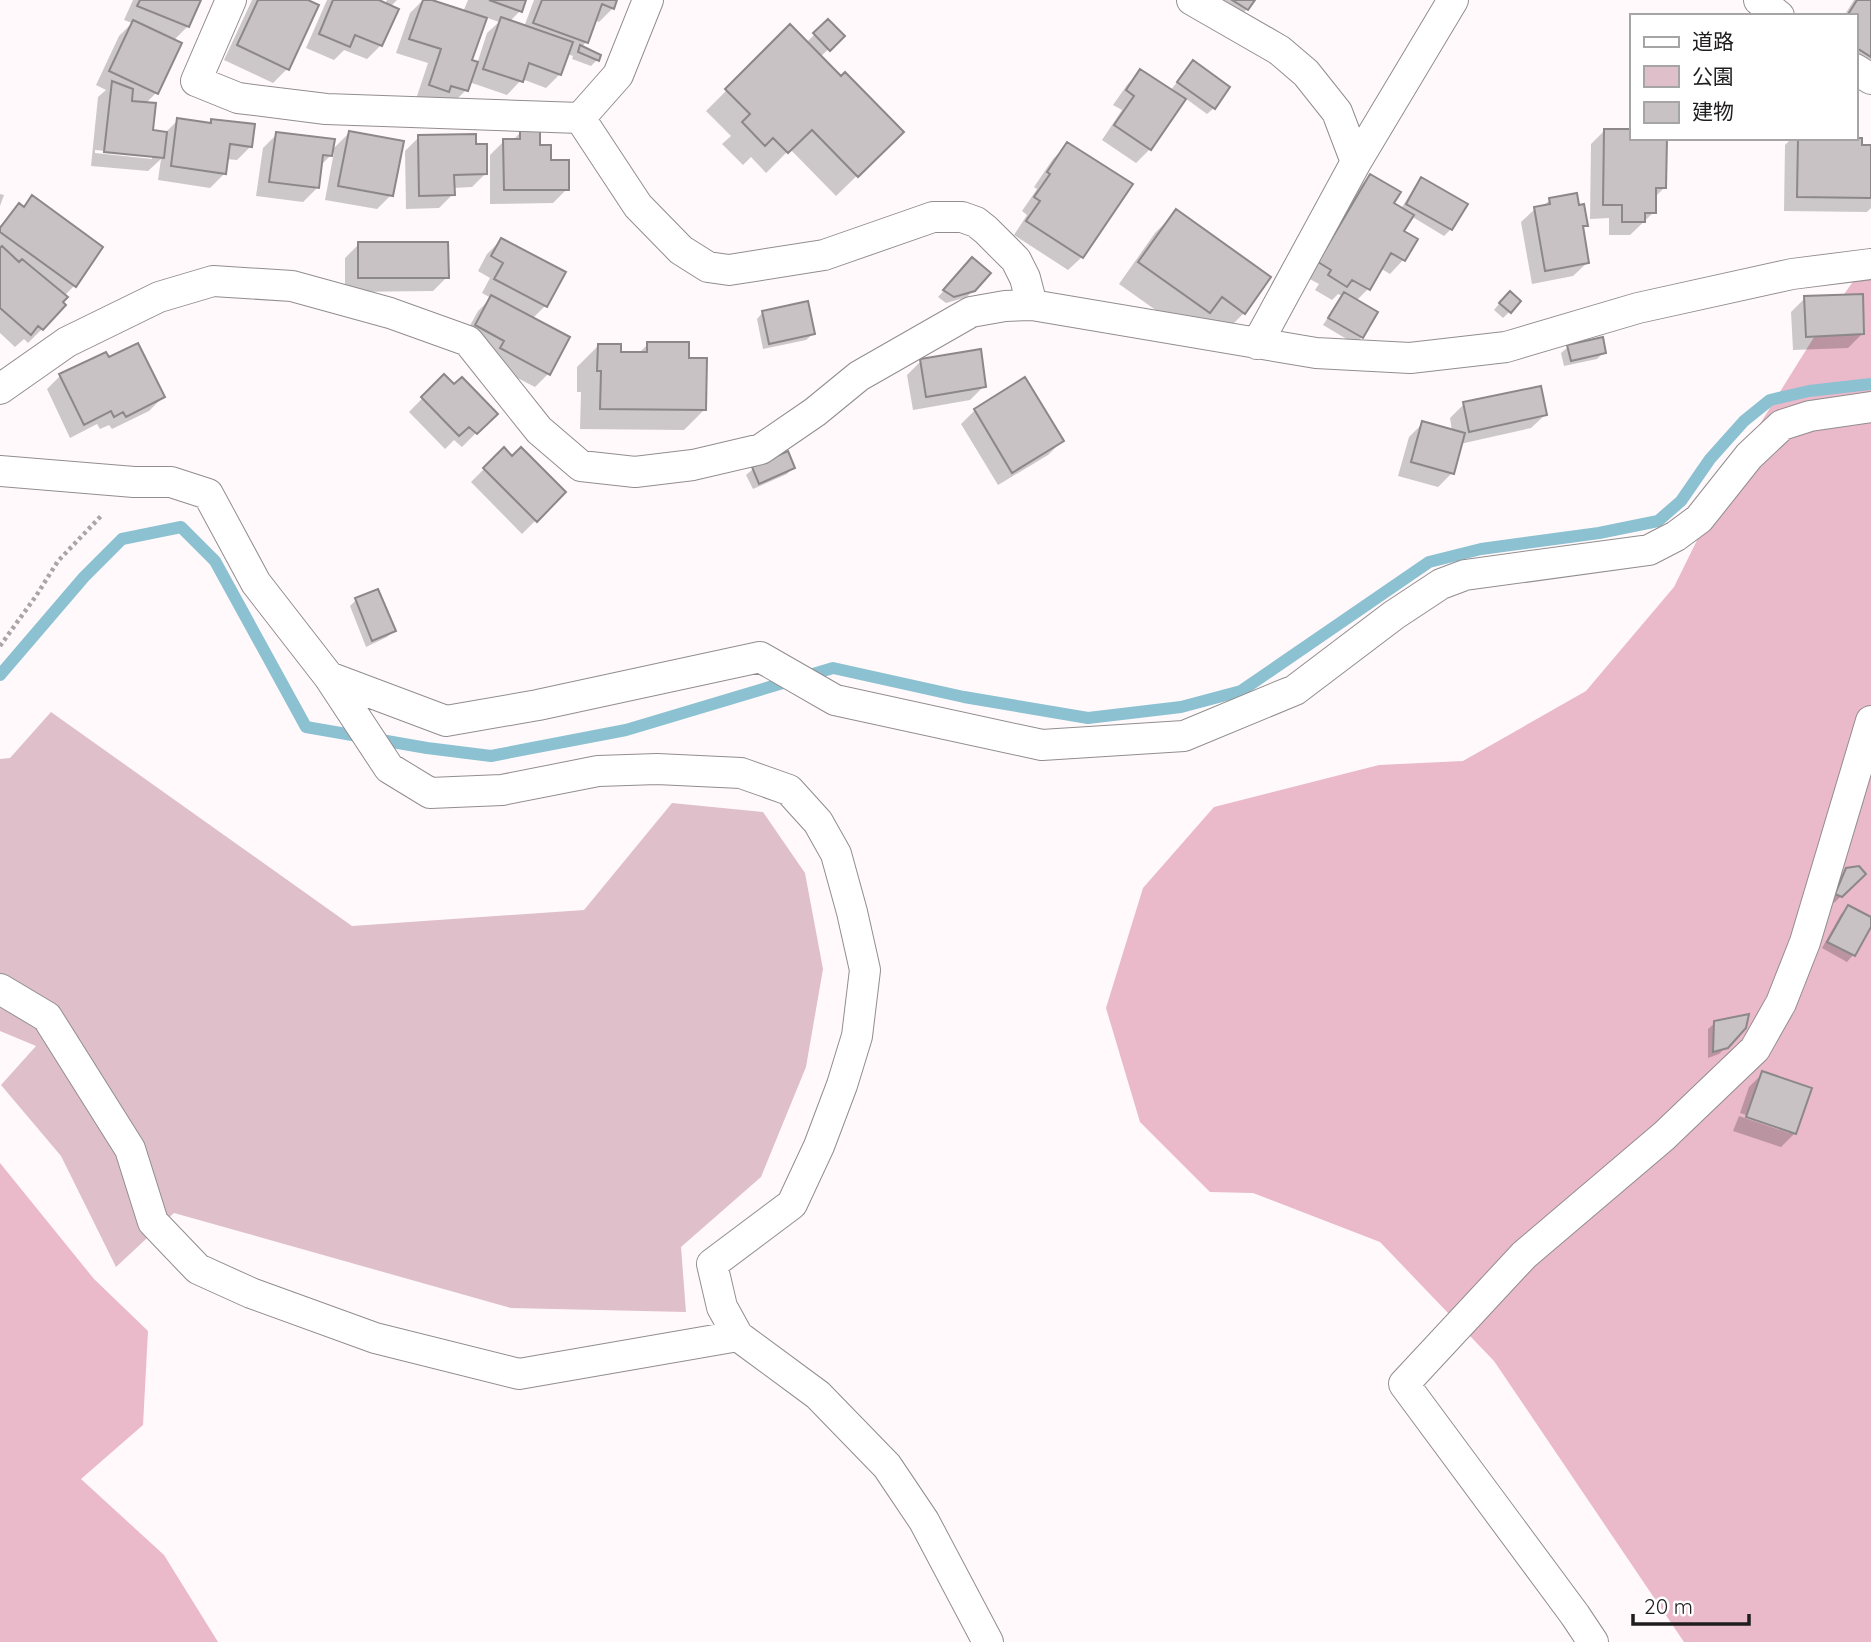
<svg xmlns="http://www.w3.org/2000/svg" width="1871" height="1642" font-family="Quicksand,'Noto Sans JP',sans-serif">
  <rect width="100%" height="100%" fill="#fff9fb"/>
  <path fill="#dfc0ca" d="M51 712 352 926 584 910 672 803 763 812 805 873 823 969 806 1067 761 1177 681 1247 686 1312 511 1308 174 1213 116 1267 61 1156 1 1085 36 1046 0 1031V759L10 758Z"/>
  <path fill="#eab9ca" d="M1871 256V1642H1684L1494 1361 1380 1242 1253 1193 1210 1192 1140 1122 1106 1008 1143 888 1214 807 1379 765 1463 761 1586 691 1674 587 1732 469 1816 334Z
    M0 1163 94 1279 148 1331 143 1425 81 1479 164 1555 218 1642H0Z"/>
  <path fill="#0003" fill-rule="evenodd" d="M133 0H199L188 26 173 41 156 93 145 104 151 132 165 133 178 120 208 124 212 121 251 146 237 160 226 159 224 174 210 188 158 180 161 159 148 171 91 166 98 97 106 90 96 85 119 36 132 23 124 20ZM95 150 152 155V159L95 153Z
    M252 0H305L287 69 273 83 224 60Z
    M327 0H378L385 4 387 0H397L390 7 381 45 367 59 344 50 334 60 306 48Z
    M423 0 463 12 468 0H524L520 11 509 22 524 27 534 0H615L613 8 599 22 594 20 586 42 581 48 597 60 591 66 572 59 573 56 567 54 560 74 546 88 522 79 507 95 469 82 466 90 452 104 416 99 428 63 396 53 410 13ZM485 17 499 22 487 33 477 64 470 61Z
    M1197 0H1253L1247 9 1233 23Z
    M1854 0H1871V77L1855 69V16H1844Z
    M828 21 843 36 820 57 902 132 836 196 790 149 766 173 751 157 743 165 722 144 731 136 706 111 790 27 806 43Z
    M1193 62 1214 108 1207 114 1185 98 1150 149 1136 163 1102 140 1122 110 1113 105 1127 85 1140 71 1170 91Z
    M1605 130 1631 131V138L1664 188 1654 198V212L1630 235H1609V218L1590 219 1591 144Z
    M349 133 391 195 377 209 325 200 334 152 320 166 317 188 303 202 256 196 263 148 277 134 331 151Z
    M520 133 538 146 567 189 553 203 490 204V155L504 141H512Z
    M419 137 474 146 486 173 472 187 453 188V194L439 208 406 209 405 151Z
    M1792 138H1825L1860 147H1871V208L1867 212 1784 211 1785 145Z
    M1067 145 1082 257 1068 270 1014 235 1027 215 1022 211 1037 189 1034 187 1053 159Z
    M1370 176 1392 204 1401 209 1415 186 1421 179 1451 229 1444 236 1411 216 1401 232 1415 240 1403 260 1390 274 1380 268 1368 289 1356 301 1362 337 1355 344 1323 325 1342 296 1338 294 1332 300 1315 290 1319 284 1306 277 1356 190Z
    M0 194 4 195 0 206Z
    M33 197 74 286 64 296 61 302 64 305 42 329 28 343 24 339 15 347 0 333V226L19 205 22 208Z
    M1550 200 1578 207 1586 225 1582 230 1587 263 1573 276 1532 284 1521 222 1535 209 1542 207Z
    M1176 212 1244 313 1223 334 1188 333 1119 284 1155 233Z
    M501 240 545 306 532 319 549 373 535 387 488 363 462 340 478 311 491 298 482 293 490 278 478 271 487 254Z
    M359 244 447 277 433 291 345 292V258Z
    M966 266 974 289 967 297 946 303 938 297Z
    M1805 298 1862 334 1848 348 1793 350 1791 312Z
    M1503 299 1510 311 1503 318 1494 310Z
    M763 312 813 334 806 340 763 349 757 319Z
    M648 344 687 360 705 409 684 430 580 429 581 392H577V367L598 346 619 354H638Z
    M1568 347 1604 352 1597 359 1564 366 1561 353Z
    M108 360 163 397 149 411 112 429 109 425 100 429 97 424 70 438 47 389 60 376Z
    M921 361 984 386 970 400 913 410 907 375Z
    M444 376 454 387 496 413 462 447 454 440 445 449 409 412Z
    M1464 404 1545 415 1531 428 1460 444 1452 473 1438 487 1398 476 1409 437 1423 423 1452 431 1450 418Z
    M975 410 1062 441 1048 455 998 485 961 424Z
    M504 449 512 458 564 492 522 534 471 482Z
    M787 453 793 467 787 474 753 489 746 475 753 469Z
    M356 600 394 631 387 637 366 647 350 606Z
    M1846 870 1864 874 1834 903 1830 901 1840 877Z
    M1848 907 1871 919V923L1853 955 1847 962 1822 948 1841 914Z
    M1715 1023 1726 1047 1719 1054 1708 1058V1029Z
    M1763 1073 1795 1133 1781 1147 1733 1131 1739 1116 1789 1133V1129L1740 1113 1749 1087Z"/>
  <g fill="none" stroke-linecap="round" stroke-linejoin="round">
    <path stroke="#8cc1d2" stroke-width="12" d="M0 675 84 577 122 539 181 527 215 561 306 727 427 748 491 756 626 730 833 668 964 697 1088 718 1181 707 1241 691 1429 562 1481 549 1599 533 1658 521 1681 501 1710 459 1744 421 1770 400 1809 391 1871 384"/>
  </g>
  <path fill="#c8c2c4" stroke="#8c8789" stroke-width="2" d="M140 0H201L189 27 137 6Z
    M258 0H308L319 5 289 70 237 45Z
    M333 0H379L399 9 382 46 355 35 350 47 319 34Z
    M423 0H432L487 18 472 60 478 62 468 91 451 86 449 92 429 85 441 49 409 39Z
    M489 0H526L522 12Z
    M542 0H617L614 9 602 4 588 43 533 23Z
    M1232 0H1255L1248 10Z
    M1857 0H1871V57L1855 47V16H1847Z
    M501 17 573 42 561 75 529 63 523 82 483 69Z
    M828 19 845 36 830 51 813 33Z
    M133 20 182 43 158 94 109 71Z
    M790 24 841 76 845 72 904 132 858 177 812 130 788 153 773 138 765 146 742 122 750 114 725 89Z
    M580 45 601 55 599 61 578 52Z
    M1193 60 1230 87 1215 109 1177 82Z
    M1140 69 1186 99 1151 150 1114 125 1134 96 1126 90Z
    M112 81 133 89 132 101 156 103 153 130 167 132 164 158 104 152Z
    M177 118 211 123V119L255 124 252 147 230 144 226 174 171 166Z
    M1604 129H1631V138H1667L1666 188H1656V213H1645V222H1622V205H1603Z
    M349 131 404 141 393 196 338 186Z
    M520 131H540V145H551V160H569V190H504L503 139H520Z
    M276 132 335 139 332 156 323 155 319 188 269 182Z
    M476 134V144H487V174L454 175 455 195 419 196 418 135Z
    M1798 138H1862V145H1871V198L1797 197Z
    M1067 142 1133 184 1083 258 1026 221 1040 201 1034 197 1050 174 1047 172Z
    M1370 174 1401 192 1394 203 1414 215 1404 231 1418 239 1405 261 1391 253 1370 290 1352 280 1347 287 1328 275 1331 270 1318 262Z
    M1421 177 1468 204 1452 230 1406 204Z
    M1577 193 1579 205 1584 204 1588 226H1583L1589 263 1545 271 1534 207 1550 204 1549 198Z
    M32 195 103 247 76 287 0 232V228L19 203 24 207Z
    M1176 209 1271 277 1245 314 1222 297 1210 313 1138 262Z
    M501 238 566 272 547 307 494 279 503 263 491 256Z
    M358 242H448L449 278H358Z
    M2 246 19 262 22 259 68 297 63 302 66 305 43 330 38 326 31 335 0 308V248Z
    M972 257 991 273 975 291 954 297 943 290Z
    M1510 291 1521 301 1511 313 1499 303Z
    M1344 292 1378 312 1363 338 1328 318Z
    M1863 294 1864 334 1806 337 1804 296Z
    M491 295 570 337 550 375 500 348 504 341 475 325Z
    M808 301 815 334 769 344 762 311Z
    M1603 337 1606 353 1571 361 1567 345Z
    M647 342H689V358H707L706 410 600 409 601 371H597L598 344H621V352H647Z
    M138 343 165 397 126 417 123 412 114 417 111 411 84 425 59 374 106 352 109 357Z
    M981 349 986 387 926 397 920 359Z
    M444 374 454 384 462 377 498 414 477 434 469 427 459 436 421 397Z
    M1025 377 1064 441 1012 473 974 409Z
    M1541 386 1547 415 1469 432 1463 402Z
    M1422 421 1465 433 1454 474 1411 462Z
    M504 447 512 456 521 447 566 492 537 522 483 468Z
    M788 451 795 468 759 484 752 467Z
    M378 589 396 631 372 641 355 598Z
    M1859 866 1866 874 1842 897 1835 894 1846 868Z
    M1848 905 1871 917V927L1855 956 1827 942Z
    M1749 1014 1746 1028 1728 1048 1713 1052 1714 1021Z
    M1762 1071 1812 1088 1796 1134 1746 1117Z"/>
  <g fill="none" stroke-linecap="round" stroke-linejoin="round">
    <g stroke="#928d8e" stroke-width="32">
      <path id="minor" d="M231 0 196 81 238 98 326 109 580 118
        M648 0 618 75 580 118 638 206 681 250 708 267 729 270 824 255 933 217H962L976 222 986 230 1016 260 1025 278 1032 305
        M1192 0 1279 50 1306 73 1337 112 1356 162
        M1759 0 1779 16
        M1855 69 1871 79
        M1257 344 1356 162 1453 0
        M0 389 67 342 159 297 213 281 292 286 390 313 468 341 539 430 581 466 635 472 693 465 761 449 815 412 859 376 971 312 1005 306 1032 305 1316 353 1410 358 1506 347 1638 308 1792 274 1871 264
        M0 471 134 482H171L208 494 256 583 329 677 389 768 430 793 502 790 598 771 657 769 741 773 789 790 818 822 836 854 852 912 865 970 857 1036 842 1085 819 1146 792 1204 712 1264 722 1307 738 1336 818 1395 887 1466 924 1521 988 1642
        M329 677 446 721 538 705 760 657 835 700 1042 745 1184 736 1295 690 1394 615 1441 584 1465 575 1649 550 1676 536 1699 519 1749 456 1782 425 1810 416 1871 407
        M0 989 47 1017 130 1149 153 1222 198 1269 251 1293 375 1338 519 1374 738 1336
        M1593 1642 1575 1615 1404 1384 1524 1255 1664 1136 1755 1049 1781 1003 1805 942 1871 721"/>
    </g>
    <path stroke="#aaa5a7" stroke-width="4.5" stroke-dasharray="3.5 3.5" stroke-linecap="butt" d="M0 646 36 596 58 561 102 515"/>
    <use href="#minor" stroke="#fff" stroke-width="30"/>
  </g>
  <rect x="1630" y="14" width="228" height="126" fill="#ffffff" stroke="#a5a5a5" stroke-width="2"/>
  <rect x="1644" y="37" width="35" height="10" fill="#ffffff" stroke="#a5a5a5" stroke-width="2"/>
  <text x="1692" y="49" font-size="21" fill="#1f1d1e">道路</text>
  <rect x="1644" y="66" width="35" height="21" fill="#dfc0ca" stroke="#a5a5a5" stroke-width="2"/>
  <text x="1692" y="84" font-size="21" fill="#1f1d1e">公園</text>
  <rect x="1644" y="102" width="35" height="21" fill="#c8c2c4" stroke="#a5a5a5" stroke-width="2"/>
  <text x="1692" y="119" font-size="21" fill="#1f1d1e">建物</text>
  <path d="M1633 1614v10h116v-10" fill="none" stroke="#1f1d1e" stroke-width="3.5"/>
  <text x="1644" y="1614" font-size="21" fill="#1f1d1e" stroke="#ffffff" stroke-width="5" paint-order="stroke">20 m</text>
</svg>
